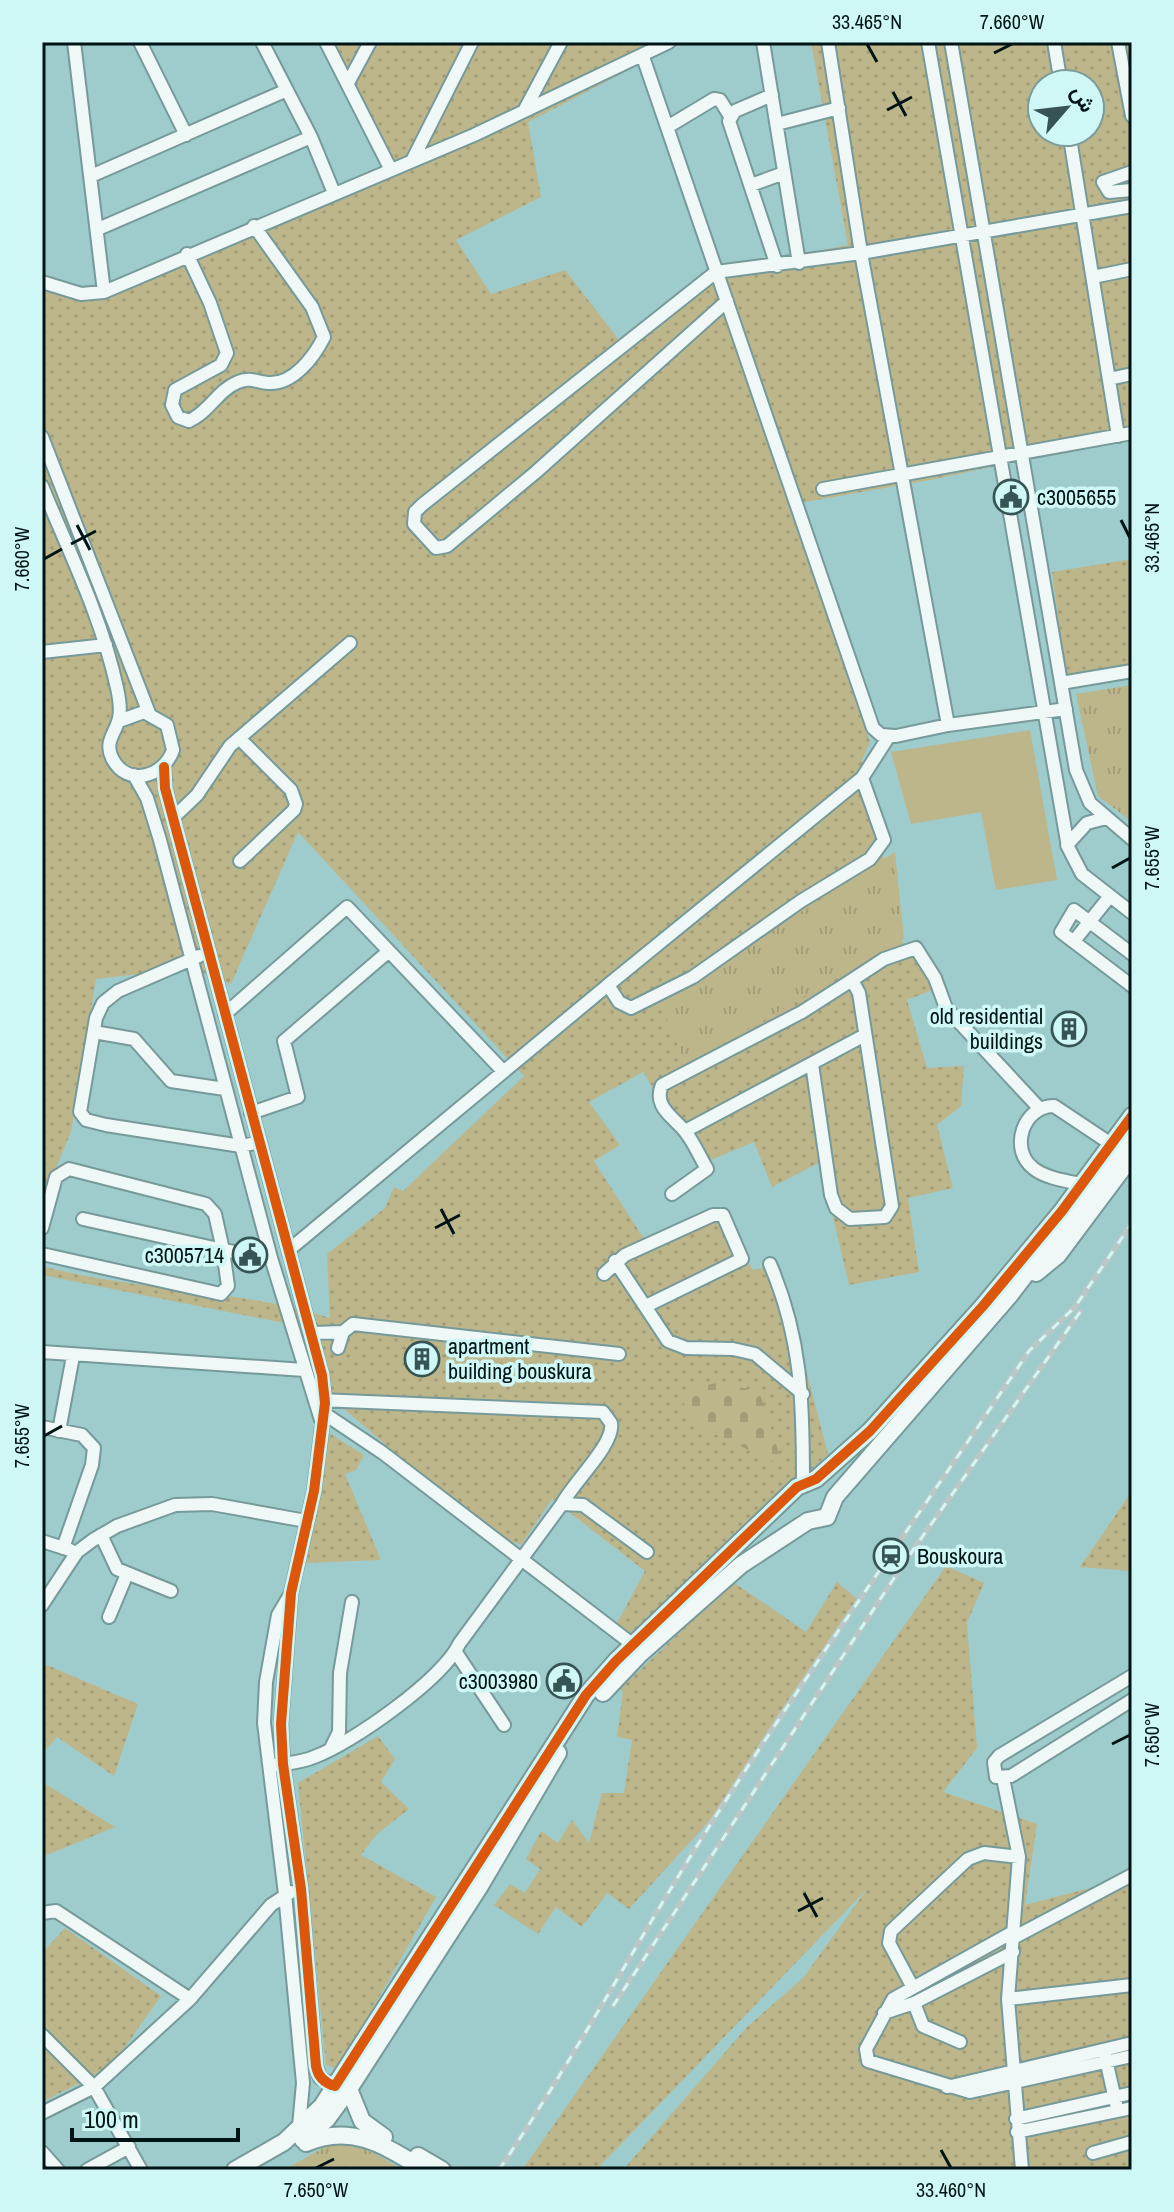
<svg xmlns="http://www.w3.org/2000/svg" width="1174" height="2212" font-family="'Archivo Narrow',Vazirmatn,sans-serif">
  <defs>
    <pattern id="grass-dots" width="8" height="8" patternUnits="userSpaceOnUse" patternTransform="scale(2)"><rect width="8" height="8" fill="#beb68b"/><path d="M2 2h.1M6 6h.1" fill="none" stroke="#a29c77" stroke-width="1.8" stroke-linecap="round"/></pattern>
    <pattern id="cemetery-stones" width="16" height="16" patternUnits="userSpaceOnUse" patternTransform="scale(2)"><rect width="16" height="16" fill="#beb68b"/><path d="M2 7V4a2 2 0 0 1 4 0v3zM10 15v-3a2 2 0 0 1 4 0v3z" fill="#a29c77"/></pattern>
    <pattern id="park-tufts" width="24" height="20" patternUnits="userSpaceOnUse" patternTransform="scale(2)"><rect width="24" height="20" fill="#beb68b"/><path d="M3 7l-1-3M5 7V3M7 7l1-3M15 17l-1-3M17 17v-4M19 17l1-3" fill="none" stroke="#a29c77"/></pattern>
  </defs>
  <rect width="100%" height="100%" fill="#9ecbcb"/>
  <path fill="url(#grass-dots)" fill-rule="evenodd" d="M327 42H683L528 122 541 197 456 240 491 294 565 270 619 340 702 273 848 245 811 42H1132V437L930 480 788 505 870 742 862 760 875 793 892 929 940 987 907 1000 927 1068 964 1066 961 1106 937 1125 953 1188 908 1198 919 1272 849 1285 820 1162 772 1187 754 1142 701 1164 643 1072 589 1102 620 1145 594 1161 648 1245 714 1213 753 1270 779 1265 828 1454 628 1638 615 1627 645 1571 552 1499 521 1545 515 1542 509 1550 330 1397 314 1329 42 1275V1266C136 1292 237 1288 330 1318L327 1254 385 1208 394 1187 403 1191 524 1076 298 832 231 984 191 968 96 979 71 1132 42 1201V280L91 299 395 175ZM1042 84H1090V132H1042Z
    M1132 559V664L1066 676 1052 572Z
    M324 1430 364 1455 356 1470 345 1474 381 1560 304 1563Z
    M1132 1491V1571L1080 1567Z
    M946 1566 984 1583 967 1623 977 1748 943 1792 1037 1824 1025 1905 1132 1877V2170H623L747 2027 803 1978 867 1889 596 2170H522Z
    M733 1582 806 1632 837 1582 857 1599 712 1818 629 1909 607 1893 582 1927 556 1907 538 1934 494 1905 510 1884 525 1893 540 1869 526 1859 541 1831 558 1843 572 1820 589 1843 602 1793H624L632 1740 617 1737 623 1692 620 1689Z
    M42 1663 138 1704 114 1776 57 1737 42 1754Z
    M378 1736 395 1759 381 1782 409 1809 376 1835 361 1855 436 1897 338 2069 326 2065 298 1783Z
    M42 1782 115 1827 42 1857Z
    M65 1928 161 1996 111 2067 42 2102V1953Z"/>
  <path fill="url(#cemetery-stones)" d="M717 1383 759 1391 783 1466 691 1423 683 1401 692 1388Z"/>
  <path fill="url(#park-tufts)" d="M1132 685V822L1098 796 1076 694Z
    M895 852 904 939 686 1065 660 1003Z
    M332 2143C359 2143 379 2155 402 2170H284Z"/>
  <path fill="#beb68b" d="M1030 730 1057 880 996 890 981 812 911 824 891 752Z"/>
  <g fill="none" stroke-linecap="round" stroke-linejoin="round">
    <g stroke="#769a9a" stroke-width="16">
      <path id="street" d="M74 42 104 292
        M140 42 186 135
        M262 42 311 137 334 193
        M326 42 391 170
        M763 42 799 263
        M828 42 861 253 948 725
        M928 42 1068 847 1082 874 1132 913
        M951 42 1076 770 1090 803 1132 839
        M1054 42 1061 84
        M1118 42 1132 116
        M643 57 873 728 881 735 896 736 948 725 1066 709
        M348 83 370 42
        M772 95 735 111 729 121 777 266
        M524 111 561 42
        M777 124 839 108
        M669 126 714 99 720 100 730 116
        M1069 132 1118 436
        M413 159 472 42
        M1132 172 1103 182 1109 192 1132 190
        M91 176 287 90
        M751 185 784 173
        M98 229 311 137
        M187 254 210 303 227 353 221 365 175 390 172 405 178 417 189 421C209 412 218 390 238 382 249 377 257 382 268 383 293 385 314 357 324 337L312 307 254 226
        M1093 277 1132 269
        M42 282 81 294 104 292 474 135 669 42
        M727 301 536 472 447 546 436 548 414 524 415 512 422 505 716 272 861 253 1132 206
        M1109 379 1132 374
        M42 437 149 713
        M42 486C69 552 102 618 117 688 119 697 121 709 119 718 116 733 104 741 112 758 127 788 164 777 173 750L167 725 144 712 119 721
        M823 489 1132 433
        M42 652 106 645
        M1061 683 1132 671
        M239 738 291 790 296 804 294 810 240 861
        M164 767 165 788 322 1375 325 1403 314 1491 291 1593 281 1724 283 1764 301 1889 316 2066 320 2078 335 2086
        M134 775 147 798 160 840 271 1258 321 1420
        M862 778 884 840 870 859 801 901 693 977 631 1008 619 1002 608 985 862 778 889 736
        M173 818 197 795 230 746 350 643
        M1067 845 1087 823 1106 818
        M1074 941 1110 896
        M1132 954 1074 910 1061 932 1132 986
        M199 956 118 991 103 1003 96 1018 80 1112 86 1120 106 1125 241 1146 260 1142
        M225 1014 347 907 502 1070
        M94 1032 134 1039 171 1081 225 1089
        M812 1064 831 1195 836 1208 850 1219 885 1217 892 1206 859 993 852 980 884 959 916 948 935 978 946 1008 1040 1109
        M251 1113 298 1097 284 1041 389 951
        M685 1131 865 1035
        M1082 1184C1066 1181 1045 1178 1033 1168 1009 1149 1023 1106 1054 1106L1111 1144
        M672 1194 707 1169C700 1157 695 1145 687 1134 676 1118 652 1108 662 1085L802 1012 852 980
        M42 1228 56 1177 69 1169 206 1204 215 1214 223 1250 83 1219
        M290 1249 608 985
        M42 1254 221 1294 228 1286 223 1250 271 1258
        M615 1261 668 1341 686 1348 733 1349 755 1354 803 1394
        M770 1264C802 1339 803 1402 803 1482
        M604 1274 625 1255 713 1215H723L742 1259 646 1306
        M312 1333 343 1332
        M338 1348 343 1332 353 1324 619 1354
        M42 1352 304 1370
        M320 1400 603 1412 611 1423C615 1444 574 1481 562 1504
        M319 1410 383 1453 632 1644
        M42 1427 82 1435 94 1448 92 1465 63 1548
        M59 1431 73 1356
        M101 1535 117 1569 171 1591
        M42 1541 70 1550
        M291 1593 278 1615 266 1682 264 1723 285 1894 303 2083 299 2126
        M42 1605 77 1552 93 1540 117 1526 175 1505 212 1504 306 1521
        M109 1617 127 1574
        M457 1654 504 1725
        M1132 1676 999 1756 994 1762 996 1777 1011 1776 1132 1700
        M331 1748 339 1732 340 1673 352 1602
        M277 1765C289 1763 303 1762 314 1757 351 1744 444 1678 459 1644L562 1504 583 1505 647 1552
        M1003 1778 1019 1857 1008 1999 1022 2170
        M42 1913 56 1911 190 1999
        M1013 1932 893 1999 866 2049 868 2061 970 2092 1132 2056
        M1013 1938 1132 1875
        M912 1986 889 1943 891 1931 968 1859 984 1853 1019 1857
        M1008 1999 1132 1985
        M914 2003 923 2026 960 2042
        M884 2013 914 2003 1013 1952
        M42 2035 94 2087 141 2170
        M1105 2055 1116 2104
        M947 2087 1132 2043
        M42 2113 94 2087 190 1999 271 1905 291 1892
        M1016 2119 1132 2093
        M1017 2132 1132 2108
        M42 2152 58 2170
        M1093 2153 1132 2142
        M87 2170 129 2147"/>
    </g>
    <g stroke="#769a9a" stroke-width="20">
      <path id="secondary" d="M1036 1273 1058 1255 1132 1156
        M603 1693 640 1654 741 1565 808 1521 827 1517 835 1497 1010 1295 1132 1135
        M349 2089 362 2121 384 2137
        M303 2140 327 2119 349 2089 480 1886 558 1753
        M306 2143C352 2123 385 2146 425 2170
        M418 2156 442 2170
        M235 2170 284 2142 322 2106 586 1695 616 1661 797 1487 816 1479 870 1431 983 1306 1062 1211 1132 1116"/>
    </g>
    <use href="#street" stroke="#f0f7f7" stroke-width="12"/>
    <use href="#secondary" stroke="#f0f7f7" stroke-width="16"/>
    <g stroke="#b9c7c7" stroke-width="6">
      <path id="rail" d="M613 2006 904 1563 1080 1312
        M499 2170C569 2066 629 1956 695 1849 801 1680 918 1517 1029 1351L1075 1307 1132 1223"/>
    </g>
    <use href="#rail" stroke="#cff7f6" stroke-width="3" stroke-dasharray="9" stroke-linecap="butt"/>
    <g stroke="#cff7f6" stroke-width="15">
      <path id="cycleway" d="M164 767 165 788 322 1375 325 1403 314 1491 291 1593 281 1724 283 1764 301 1889 316 2066C318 2077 324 2083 335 2086L586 1695 616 1661 797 1487 816 1479 870 1431 983 1306 1062 1211 1132 1116"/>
    </g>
    <use href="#cycleway" stroke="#dc560c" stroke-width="10"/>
  </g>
  <path fill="none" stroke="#001415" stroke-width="3" d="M867 44 877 62M994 53 1012 44M893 92 906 116M887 110 912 97M1121 520 1130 538M77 525 90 550M71 544 96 531M44 559 62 549M1112 868 1130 858M441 1209 454 1234M435 1228 460 1215M44 1436 62 1426M1112 1744 1130 1735M804 1893 817 1917M798 1911 823 1898M941 2150 951 2168M316 2168 334 2159"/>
  <defs>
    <g id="civic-ring" transform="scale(1.8)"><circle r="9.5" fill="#cff7f6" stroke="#375455" stroke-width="1.5"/><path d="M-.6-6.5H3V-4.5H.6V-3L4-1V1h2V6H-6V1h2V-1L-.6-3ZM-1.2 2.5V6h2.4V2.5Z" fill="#375455"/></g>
    <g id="building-ring" transform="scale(1.8)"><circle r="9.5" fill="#cff7f6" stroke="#375455" stroke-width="1.5"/><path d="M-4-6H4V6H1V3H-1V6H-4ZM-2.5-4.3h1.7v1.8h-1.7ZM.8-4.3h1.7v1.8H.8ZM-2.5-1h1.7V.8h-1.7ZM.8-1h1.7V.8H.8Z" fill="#375455"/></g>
    <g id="station-ring" transform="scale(1.8)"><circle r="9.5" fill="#cff7f6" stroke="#375455" stroke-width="1.5"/><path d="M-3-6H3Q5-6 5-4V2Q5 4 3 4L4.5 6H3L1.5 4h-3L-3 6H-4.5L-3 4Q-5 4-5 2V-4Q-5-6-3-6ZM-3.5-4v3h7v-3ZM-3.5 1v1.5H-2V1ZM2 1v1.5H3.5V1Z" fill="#375455"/></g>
  </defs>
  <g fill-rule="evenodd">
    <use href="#civic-ring" x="1011" y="497"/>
    <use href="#building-ring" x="1069" y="1029"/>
    <use href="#civic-ring" x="250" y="1255"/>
    <use href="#building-ring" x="422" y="1359"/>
    <use href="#station-ring" x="891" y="1556"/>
    <use href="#civic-ring" x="564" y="1681"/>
  </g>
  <g text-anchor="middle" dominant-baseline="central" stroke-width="7" stroke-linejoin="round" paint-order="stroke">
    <g font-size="22" fill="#001415" stroke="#cff7f6" text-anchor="start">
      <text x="1037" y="497">c3005655</text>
      <text x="1043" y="1016" text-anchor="end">old residential<tspan x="1043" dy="25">buildings</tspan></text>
      <text x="224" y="1255" text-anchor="end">c3005714</text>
      <text x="448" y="1346">apartment<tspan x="448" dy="25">building bouskura</tspan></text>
      <text x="917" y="1556">Bouskoura</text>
      <text x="538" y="1681" text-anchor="end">c3003980</text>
    </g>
  </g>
  <rect width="1174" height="2212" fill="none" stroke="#cff7f6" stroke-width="88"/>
  <g transform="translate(1066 108) rotate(62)"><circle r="38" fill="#cff7f6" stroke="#7c9c9c" stroke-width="2"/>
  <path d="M0-6L14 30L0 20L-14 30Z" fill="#375455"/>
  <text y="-12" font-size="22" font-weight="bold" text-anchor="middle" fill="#001415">ش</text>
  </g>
  <path d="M72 2128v12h166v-12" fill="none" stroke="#001415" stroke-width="4"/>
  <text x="84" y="2128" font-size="24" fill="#001415" stroke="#cff7f6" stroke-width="6" paint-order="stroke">100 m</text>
  <rect x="44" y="44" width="1086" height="2124" fill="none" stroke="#001415" stroke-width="3"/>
  <g font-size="20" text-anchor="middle" fill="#001415">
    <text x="867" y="29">33.465°N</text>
    <text x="1012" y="29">7.660°W</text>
    <text transform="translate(1152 538) rotate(-90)" y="7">33.465°N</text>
    <text transform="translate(22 559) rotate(-90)" y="7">7.660°W</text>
    <text transform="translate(1152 858) rotate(-90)" y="7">7.655°W</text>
    <text transform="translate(22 1436) rotate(-90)" y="7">7.655°W</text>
    <text transform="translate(1152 1735) rotate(-90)" y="7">7.650°W</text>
    <text x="316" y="2197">7.650°W</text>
    <text x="951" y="2197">33.460°N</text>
  </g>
</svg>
